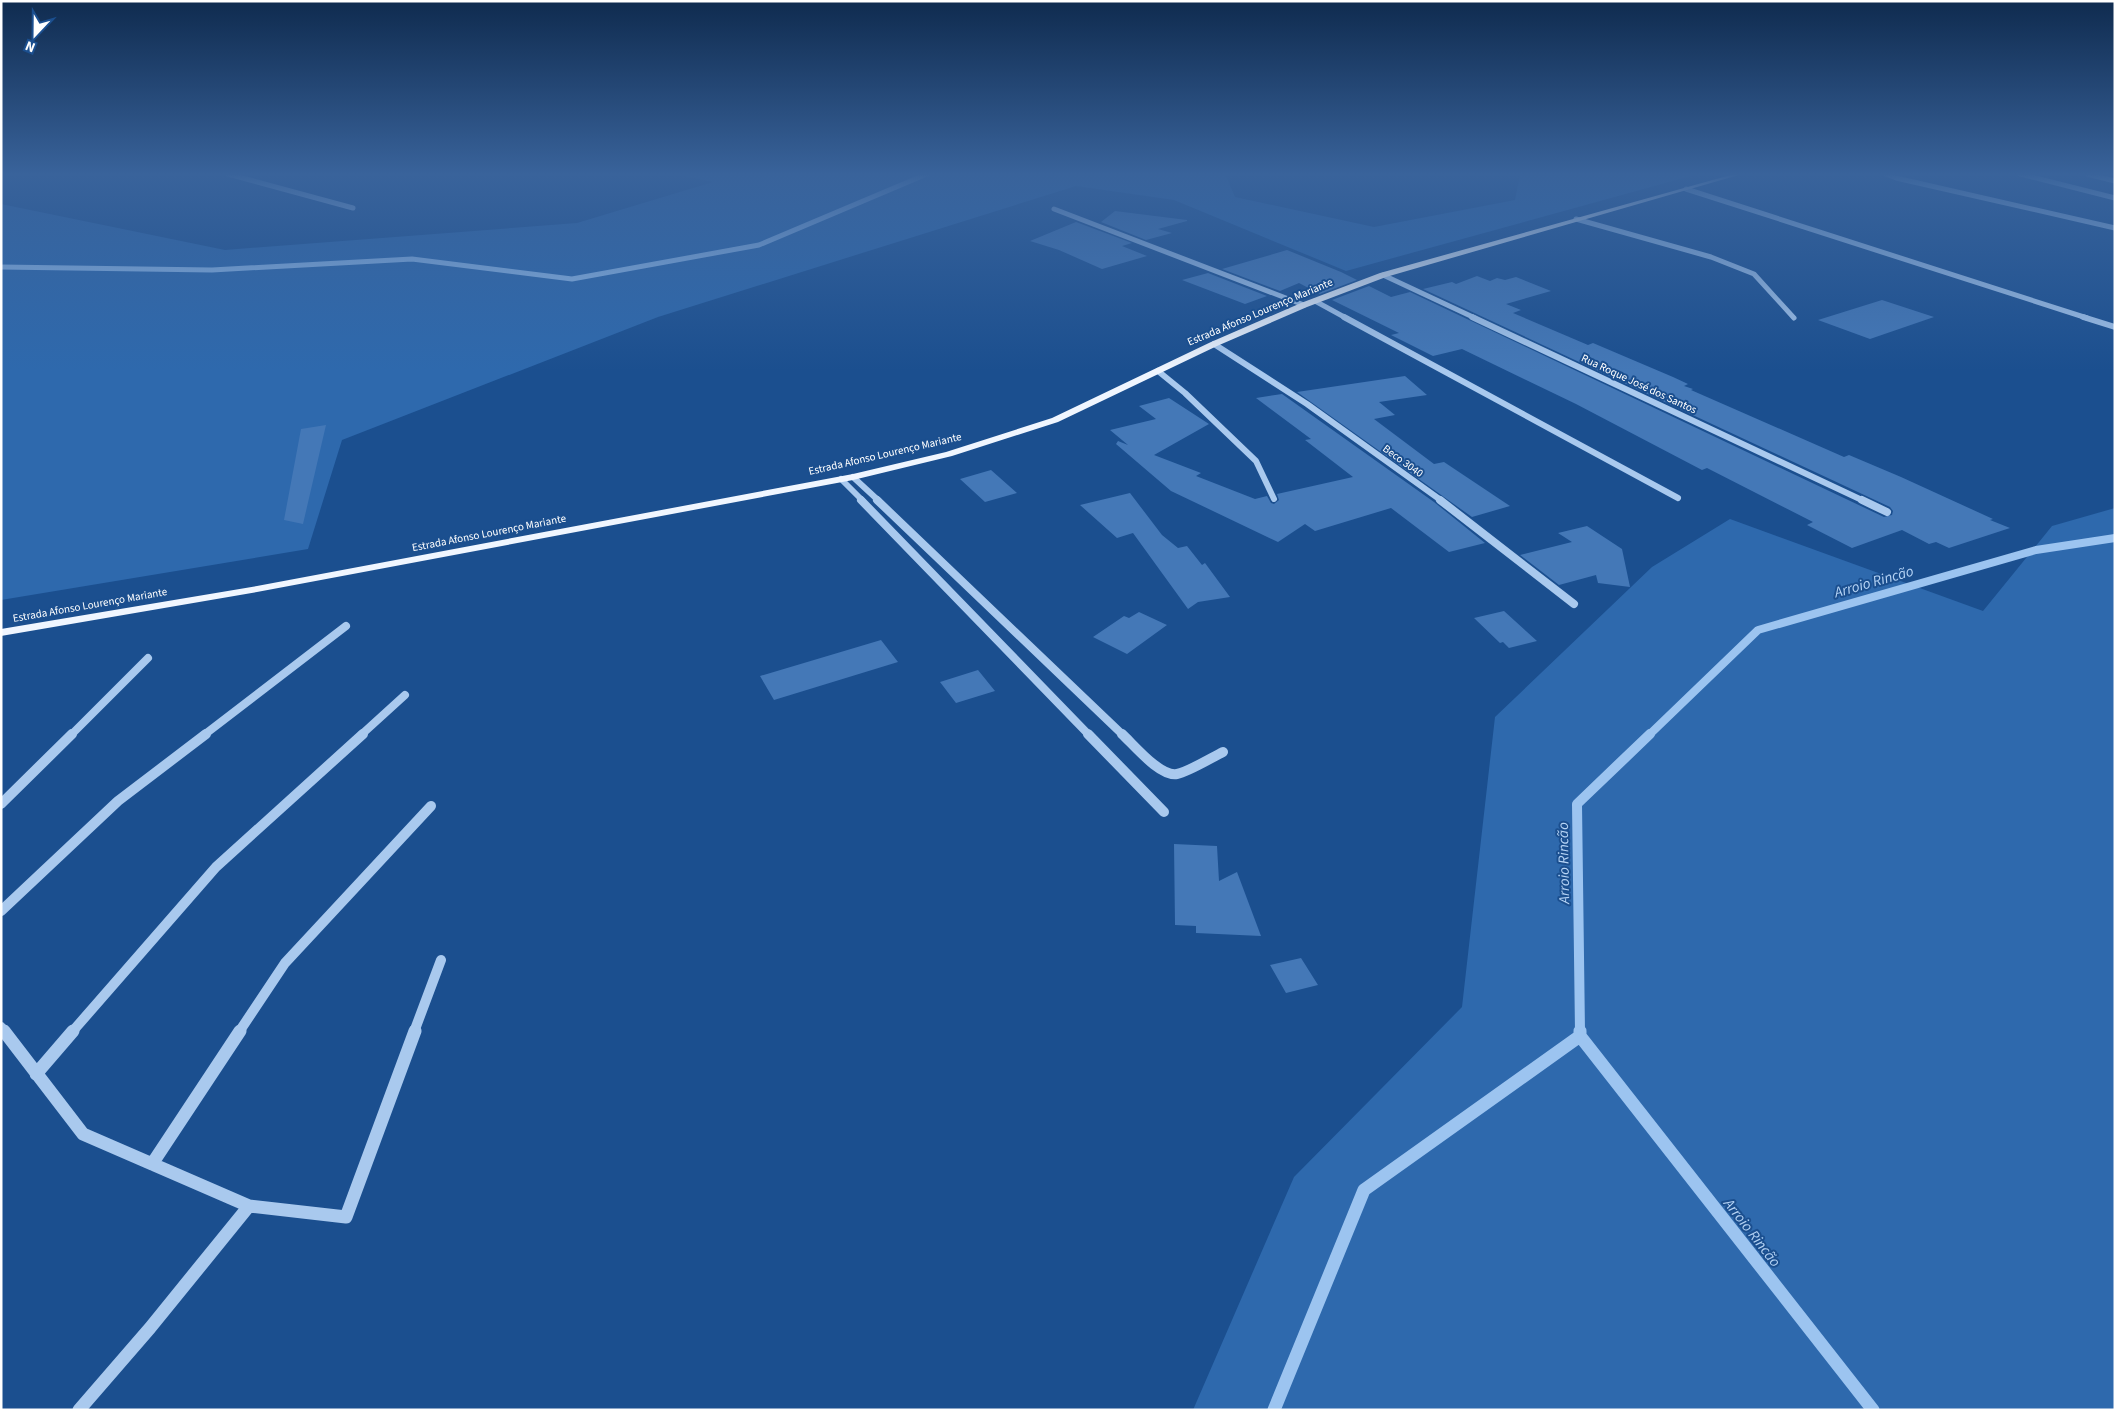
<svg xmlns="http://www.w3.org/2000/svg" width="2116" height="1411" font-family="'Source Sans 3',sans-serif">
  <rect width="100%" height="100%" fill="#1b4f8f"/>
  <path fill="#2e69ad" d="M674 174H1225L1235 197 1374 227 1515 200 1520 174H1698L1346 271 1174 200 1076 186 658 317 342 440 308 549 1 600V204L225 250 577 223 713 182Z
    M2115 508V1410H1193L1294 1177 1462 1007 1495 717 1652 567 1730 519 1983 611 2052 526Z"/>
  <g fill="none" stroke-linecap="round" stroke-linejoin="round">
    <path stroke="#9cc4f0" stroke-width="5" d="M1 267 212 270 412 259 572 279 759 245 927 174"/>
    <path stroke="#9cc4f0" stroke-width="8" d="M1649 735 1758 630 2036 550 2115 538"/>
    <path stroke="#9cc4f0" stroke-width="10" d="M1580 1032 1577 804 1650 734"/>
    <path stroke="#9cc4f0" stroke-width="13" d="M1580 1031V1036L1873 1410
      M1274 1410 1364 1190 1580 1036"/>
  </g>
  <path fill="#4478b7" d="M1115 211 1187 220V221L1158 229 1172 233 1146 240 1101 222Z
    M1076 222 1132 243 1122 246 1147 256 1102 269 1059 250 1030 241Z
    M1287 250 1341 272 1357 280 1320 294 1299 283 1280 291 1222 269Z
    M1208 273 1267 296 1245 304 1182 280Z
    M1477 276 1490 281 1497 278 1505 280 1516 277 1551 291 1506 304 1521 310 1513 313 1588 345 1593 343 1673 377 1688 384 1684 386 1693 389 1691 390 1844 457 1849 455 1901 477 1993 519 1990 520 2010 528 1949 548 1936 542 1929 544 1902 530 1852 548 1807 525 1813 522 1707 468 1702 470 1576 404 1462 349 1433 356 1391 335 1399 333 1332 300 1369 286 1391 297 1410 292 1884 517 1892 515 1893 511 1890 507 1423 289 1452 282 1456 284Z
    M1882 300 1934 317 1870 339 1818 320Z
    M1405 376 1427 395 1379 402 1395 415 1374 419 1434 464 1444 462 1510 506 1472 517 1297 392Z
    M1282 394 1434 502 1485 543 1449 552 1391 508 1315 531 1305 524 1278 542 1171 491 1116 444 1118 441 1128 445 1110 430 1156 419 1139 406 1169 398 1209 424 1154 455 1201 473 1196 476 1255 499 1267 496 1271 503 1274 504 1279 500 1277 494 1353 477 1305 440 1311 439 1256 398Z
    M326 425 303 524 284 520 301 429Z
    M991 470 1017 493 985 502 960 479Z
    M1130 493 1162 535 1178 548 1187 546 1202 565 1205 563 1230 597 1198 602 1188 609 1133 533 1117 538 1080 505Z
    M1587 526 1622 549 1630 587 1598 583 1596 575 1559 585 1520 555 1572 542 1558 533Z
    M1504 611 1537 641 1509 648 1503 642 1500 643 1474 618Z
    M1139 612 1167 625 1127 654 1093 637 1124 616 1129 618Z
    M881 640 898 662 774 700 760 676Z
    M978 670 995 691 956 703 940 682Z
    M1174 844 1217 846 1219 881 1237 872 1261 936 1196 933V926L1175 925Z
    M1301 958 1318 985 1286 993 1270 965Z"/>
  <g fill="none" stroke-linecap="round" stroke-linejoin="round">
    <path stroke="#a9c9ee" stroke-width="5" d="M228 174 353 208
      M1886 174 1896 178 2115 228
      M2020 174 2115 198
      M2087 174 2115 181
      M1686 189 2087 318
      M1054 209 1304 305
      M1576 219 1711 257 1754 274 1794 318
      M1383 275 1475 318
      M1315 301 1346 318"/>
    <path stroke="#a9c9ee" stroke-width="6" d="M1344 317 1678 498
      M1472 317 1864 501
      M2083 317 2115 327
      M1214 344 1307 404 1442 501
      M1158 371 1185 393 1256 461 1274 499
      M853 477 879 501
      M841 479 863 501"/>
    <path stroke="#a9c9ee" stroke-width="8" d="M861 500 1089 735
      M877 500 1123 735
      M1440 500 1574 604
      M1862 500 1887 512
      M71 735 148 658
      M204 735 346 626
      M361 735 405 695"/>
    <path stroke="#a9c9ee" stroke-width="10" d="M1088 734 1164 812
      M1122 734C1134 745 1160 777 1177 774 1188 772 1211 758 1223 752
      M1 804 72 734
      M1 911 118 801 206 734
      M1 1027 5 1032
      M72 1032 216 867 363 734
      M239 1032 285 963 431 806
      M414 1032 441 960"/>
    <path stroke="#a9c9ee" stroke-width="13" d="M4 1031 83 1134 249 1206 150 1328 79 1410
      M36 1074 73 1031
      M152 1164 240 1031
      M249 1206 346 1217 415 1031"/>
    <path fill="#f0f6ff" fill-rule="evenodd" d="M1734 174H1742L1386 277 1307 307 1217 346 1058 422 952 456 853 480 257 592 1 636V629L257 586 853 474 946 452 1052 418 1211 342 1301 303 1380 273Z"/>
  </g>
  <linearGradient id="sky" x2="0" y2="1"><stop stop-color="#0f2b4f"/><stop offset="0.47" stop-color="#39639b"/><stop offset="1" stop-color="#39639b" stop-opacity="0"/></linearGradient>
  <rect width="2116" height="371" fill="url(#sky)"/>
  <g text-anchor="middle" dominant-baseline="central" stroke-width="4" stroke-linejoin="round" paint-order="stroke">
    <g font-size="11" fill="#fff" stroke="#1b4f8f">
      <text transform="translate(1260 312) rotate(-23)">Estrada Afonso Lourenço Mariante</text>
      <text transform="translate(1639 384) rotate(25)">Rua Roque José dos Santos</text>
      <text transform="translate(885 454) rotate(-13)">Estrada Afonso Lourenço Mariante</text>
      <text transform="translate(1403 461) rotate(36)">Beco 3040</text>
      <text transform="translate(489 533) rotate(-11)">Estrada Afonso Lourenço Mariante</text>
      <text transform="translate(90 605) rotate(-10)">Estrada Afonso Lourenço Mariante</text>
    </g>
    <g font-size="15" font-style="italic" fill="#b5d3f5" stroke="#1b4f8f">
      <text transform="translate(1874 582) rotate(-16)">Arroio Rincão</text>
      <text transform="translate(1564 863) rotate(-91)">Arroio Rincão</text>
      <text transform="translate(1752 1233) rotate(52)">Arroio Rincão</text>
    </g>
  </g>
  <rect width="2116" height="1411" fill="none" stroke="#ffffff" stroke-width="5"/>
  <g transform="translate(35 35) rotate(202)" stroke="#1b4f8f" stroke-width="4" paint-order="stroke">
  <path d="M0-4L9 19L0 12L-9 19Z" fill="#ffffff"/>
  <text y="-8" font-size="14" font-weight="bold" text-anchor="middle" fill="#ffffff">N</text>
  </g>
</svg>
